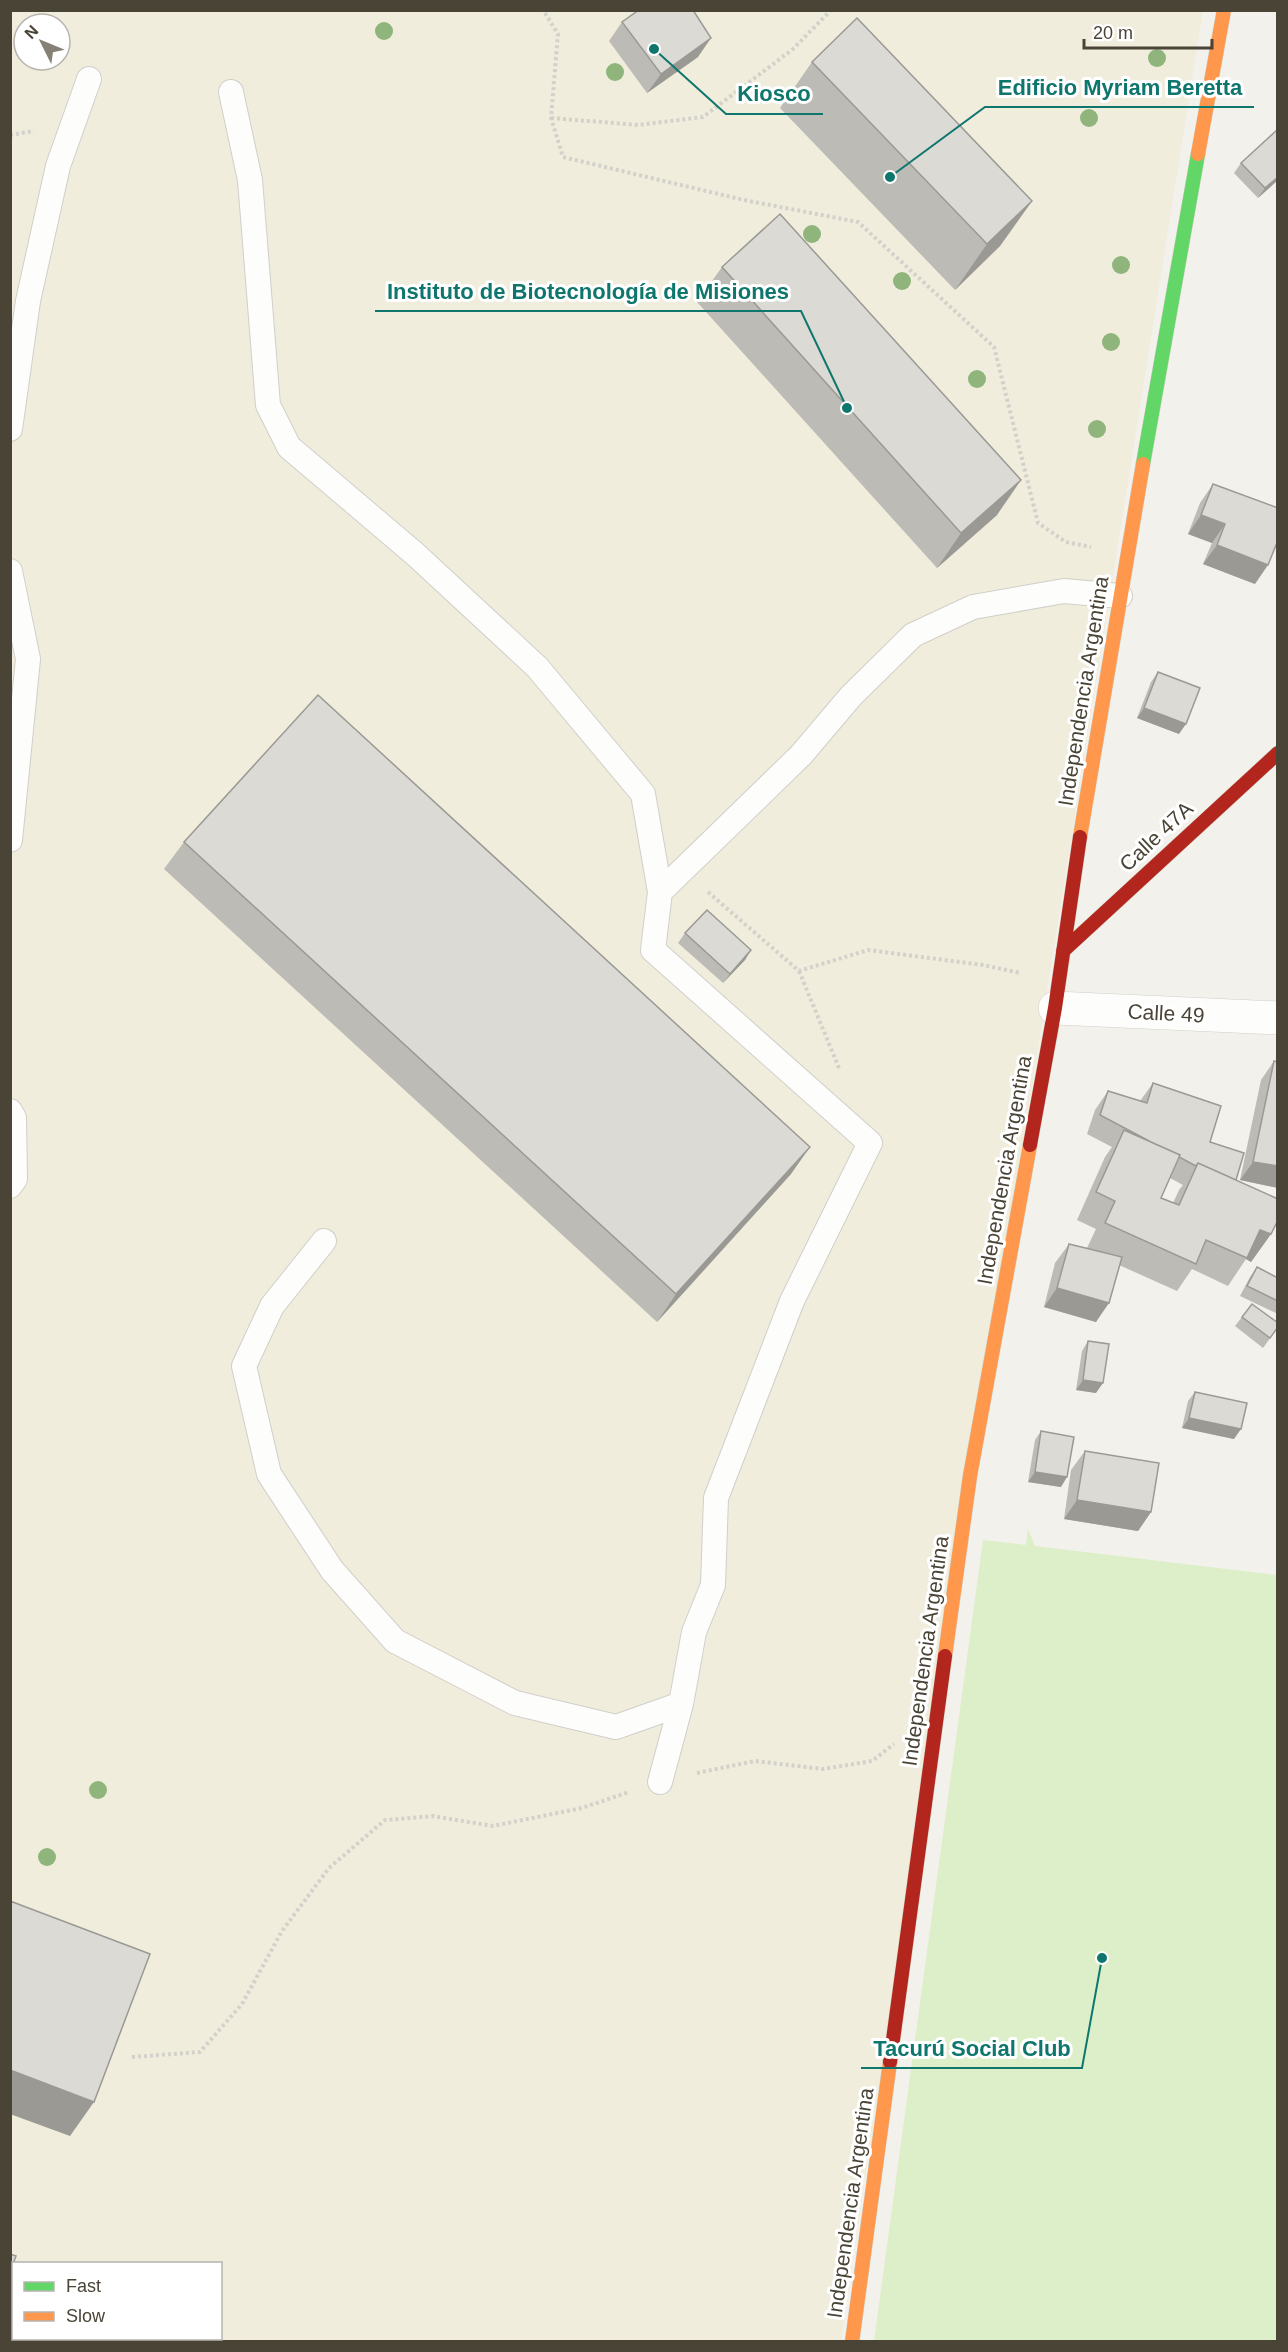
<svg xmlns="http://www.w3.org/2000/svg" width="1288" height="2352" font-family="Helvetica,sans-serif">
  <rect width="100%" height="100%" fill="#f2f1ec"/>
  <path fill="#f1eddd" fill-rule="evenodd" d="M11 11H1203L970 1476 841 2341 11 2342ZM24 24H60V60H24ZM14 2264H220V2338H14Z"/>
  <path fill="#ddefc9" d="M1028 1529 1035 1546 1277 1575V2341H874L983 1540 1026 1545Z"/>
  <g fill="none" stroke-linecap="round" stroke-linejoin="round">
    <g stroke="#d0cfc9" stroke-width="26">
      <path id="lane" d="M231 92 250 180 268 405 289 447 415 554 537 667 643 794 660 892
        M10 429 28 301 58 166 89 79
        M10 571 28 659 10 840
        M10 1111 14 1118 15 1179 10 1186
        M324 1241 272 1306 244 1366 269 1474 332 1570 395 1641 515 1703 616 1727 681 1704 694 1632 713 1585 716 1498 792 1301 870 1143 653 950 660 892 801 755 851 696 913 635 973 607 1064 591 1120 596
        M660 1782 681 1704"/>
    </g>
    <g stroke="#d0cfc9" stroke-width="34">
      <path id="street" d="M1055 1008 1278 1018"/>
    </g>
    <g stroke="#d2d0c2" stroke-width="15">
      <path id="fast" d="M1143 464 1198 154"/>
    </g>
    <g stroke="#d2d0c2" stroke-width="15">
      <path id="slow" d="M1198 154 1224 10
        M1080 837 1143 464
        M945 1656 970 1476 1030 1145
        M852 2342 890 2062"/>
    </g>
    <g stroke="#d2d0c2" stroke-width="15">
      <path id="jam" d="M1063 951 1278 753
        M1030 1145 1055 1008 1080 837
        M890 2062 945 1656"/>
    </g>
    <path stroke="#d2d1ca" stroke-width="4" stroke-dasharray="3 3" stroke-linecap="butt" d="M545 13 558 34 551 118 563 157 744 200 858 222 994 347 1038 523 1066 542 1091 547
      M551 118 638 125 703 117 793 49 831 10
      M10 135 34 131
      M708 892 799 971 868 950 983 965 1020 973
      M799 971 839 1068
      M697 1773 755 1761 823 1769 872 1761 894 1744
      M132 2057 200 2052 242 2004 282 1931 329 1868 385 1820 433 1816 493 1826 582 1808 629 1792"/>
    <use href="#lane" stroke="#fdfdfc" stroke-width="24"/>
    <use href="#street" stroke="#fdfdfc" stroke-width="33"/>
    <use href="#fast" stroke="#63d668" stroke-width="14"/>
    <use href="#slow" stroke="#ff974d" stroke-width="14"/>
    <use href="#jam" stroke="#b3261e" stroke-width="14"/>
  </g>
  <g fill="#8fb47c">
    <circle cx="384" cy="31" r="9"/>
    <circle cx="1157" cy="58" r="9"/>
    <circle cx="615" cy="72" r="9"/>
    <circle cx="1089" cy="118" r="9"/>
    <circle cx="812" cy="234" r="9"/>
    <circle cx="1121" cy="265" r="9"/>
    <circle cx="902" cy="281" r="9"/>
    <circle cx="1111" cy="342" r="9"/>
    <circle cx="977" cy="379" r="9"/>
    <circle cx="1097" cy="429" r="9"/>
    <circle cx="98" cy="1790" r="9"/>
    <circle cx="47" cy="1857" r="9"/>
  </g>
  <path fill="#bdbbb6" fill-rule="evenodd" d="M622 22 698 57 647 93 609 41Z
    M812 62 1032 201 1000 246 955 290 780 108Z
    M1278 131V180L1258 198 1234 173 1241 163Z
    M722 267 997 515 937 568 697 302Z
    M1213 484 1255 584 1203 564 1212 543 1188 534 1200 503Z
    M1158 672 1179 734 1137 718 1151 682Z
    M184 842 791 1174 657 1322 164 869Z
    M685 933 751 950 745 960 723 983 678 943Z
    M1274 1061 1278 1062V1188L1240 1180 1261 1080Z
    M1153 1083 1210 1142 1236 1180 1271 1234 1251 1262 1246 1259 1228 1286 1192 1269 1177 1291 1119 1265 1096 1322 1044 1307 1055 1263 1069 1244 1087 1248 1096 1229 1077 1220 1105 1157 1112 1147 1087 1134 1095 1110 1108 1091 1140 1101ZM1170 1178 1183 1185 1179 1190 1173 1203 1161 1198Z
    M1257 1267 1278 1278V1314L1240 1296 1250 1277Z
    M1242 1317 1278 1327 1263 1348 1235 1326Z
    M1088 1341 1096 1393 1076 1390 1082 1351Z
    M1195 1392 1234 1439 1182 1428 1188 1401Z
    M1041 1431 1061 1487 1028 1482 1035 1440Z
    M1085 1451 1151 1512 1138 1531 1064 1519 1071 1470Z"/>
  <path fill="#9a9994" d="M711 38 698 57 647 93 661 74Z
    M1278 177V180L1258 198 1265 188Z
    M1032 201 1000 246 955 290 987 244Z
    M1021 480 997 515 937 568 961 533Z
    M1201 515 1225 524 1212 543 1188 534Z
    M1217 545 1268 565 1255 584 1203 564Z
    M1144 708 1186 724 1179 734 1137 718Z
    M751 950 745 960 723 983 730 974Z
    M810 1147 791 1174 657 1322 676 1294Z
    M1253 1162 1278 1166V1188L1240 1180Z
    M1260 1230 1271 1234 1251 1262 1246 1259Z
    M1057 1288 1109 1303 1096 1322 1044 1307Z
    M1083 1380 1103 1383 1096 1393 1076 1390Z
    M1189 1418 1241 1429 1234 1439 1182 1428Z
    M1035 1472 1067 1477 1061 1487 1028 1482Z
    M1077 1500 1151 1512 1138 1531 1064 1519Z
    M10 2070 94 2102 70 2136 10 2114Z"/>
  <path fill="#dcdad4" stroke="#9a9994" stroke-width="1.5" d="M639 10H693L711 38 661 74 622 22Z
    M857 18 1032 201 987 244 812 62Z
    M1277 130 1278 177 1265 188 1241 163Z
    M780 214 1021 480 961 533 722 267Z
    M1213 484 1278 508V540L1268 565 1217 545 1225 524 1201 515Z
    M1158 672 1200 688 1186 724 1144 708Z
    M318 695 810 1147 676 1294 184 842Z
    M707 910 751 950 730 974 685 933Z
    M1274 1061 1278 1062V1166L1253 1162Z
    M1153 1083 1221 1106 1210 1142 1244 1153 1236 1180 1198 1163 1196 1166 1179 1157 1180 1155 1151 1142 1100 1115 1108 1091 1147 1103Z
    M1124 1130 1180 1155 1161 1198 1179 1205 1198 1163 1278 1199V1220L1271 1234 1260 1230 1247 1258 1206 1240 1196 1264 1105 1223 1115 1201 1096 1192Z
    M1069 1244 1122 1257 1109 1303 1057 1288Z
    M1257 1267 1278 1278V1301L1247 1286Z
    M1252 1304 1278 1323V1327L1270 1338 1242 1317Z
    M1088 1341 1109 1344 1103 1383 1083 1380Z
    M1195 1392 1247 1403 1241 1429 1189 1418Z
    M1041 1431 1074 1437 1067 1477 1035 1472Z
    M1085 1451 1159 1463 1151 1512 1077 1500Z
    M10 1901 150 1954 94 2102 10 2070Z
    M10 2254 16 2256 10 2272Z"/>
  <g text-anchor="middle" dominant-baseline="central" stroke-width="6" stroke-linejoin="round" paint-order="stroke">
    <g font-size="21" fill="#4a4436" stroke="#fff">
      <text transform="translate(1083 691) rotate(-81)">Independencia Argentina</text>
      <text transform="translate(1156 836) rotate(-43)">Calle 47A</text>
      <text transform="translate(1166 1013) rotate(3)">Calle 49</text>
      <text transform="translate(1004 1170) rotate(-80)">Independencia Argentina</text>
      <text transform="translate(925 1651) rotate(-82)">Independencia Argentina</text>
      <text transform="translate(850 2203) rotate(-82)">Independencia Argentina</text>
    </g>
  </g>
  <path fill="none" stroke="#0f766e" stroke-width="2" d="M890 177L985 107H1254M654 49L726 114H823M847 408L801 311H375M1102 1958L1082 2068H861"/>
  <g fill="#0f766e" stroke="#fff" stroke-width="2">
    <circle cx="890" cy="177" r="6"/>
    <circle cx="654" cy="49" r="6"/>
    <circle cx="847" cy="408" r="6"/>
    <circle cx="1102" cy="1958" r="6"/>
  </g>
  <g font-size="22" text-anchor="middle" font-weight="bold" fill="#0f766e" stroke="#fff" stroke-width="6" stroke-linejoin="round" paint-order="stroke">
    <text x="1120" y="95">Edificio Myriam Beretta</text>
    <text x="774" y="101">Kiosco</text>
    <text x="588" y="299">Instituto de Biotecnología de Misiones</text>
    <text x="972" y="2056">Tacurú Social Club</text>
  </g>
  <rect width="1288" height="2352" fill="none" stroke="#4a4436" stroke-width="24"/>
  <rect x="12" y="2262" width="210" height="78" fill="#ffffff" stroke="#b7b4af" stroke-width="1.5"/>
  <rect x="24" y="2282" width="30" height="9" fill="#63d668" stroke="#b7b4af" stroke-width="1.5"/>
  <text x="66" y="2292" font-size="18" fill="#4a4436">Fast</text>
  <rect x="24" y="2312" width="30" height="9" fill="#ff974d" stroke="#b7b4af" stroke-width="1.5"/>
  <text x="66" y="2322" font-size="18" fill="#4a4436">Slow</text>
  <g transform="translate(42 42) rotate(313)"><circle r="28" fill="#ffffff" stroke="#b7b4af" stroke-width="1.5"/>
  <path d="M0-4.5L10 22L0 15L-10 22Z" fill="#858176"/>
  <text y="-9" font-size="16" font-weight="bold" text-anchor="middle" fill="#4a4436">N</text>
  </g>
  <path d="M1084 39v9h128v-9" fill="none" stroke="#4a4436" stroke-width="3"/>
  <text x="1093" y="39" font-size="18" fill="#4a4436" stroke="#ffffff" stroke-width="4.5" paint-order="stroke">20 m</text>
</svg>
